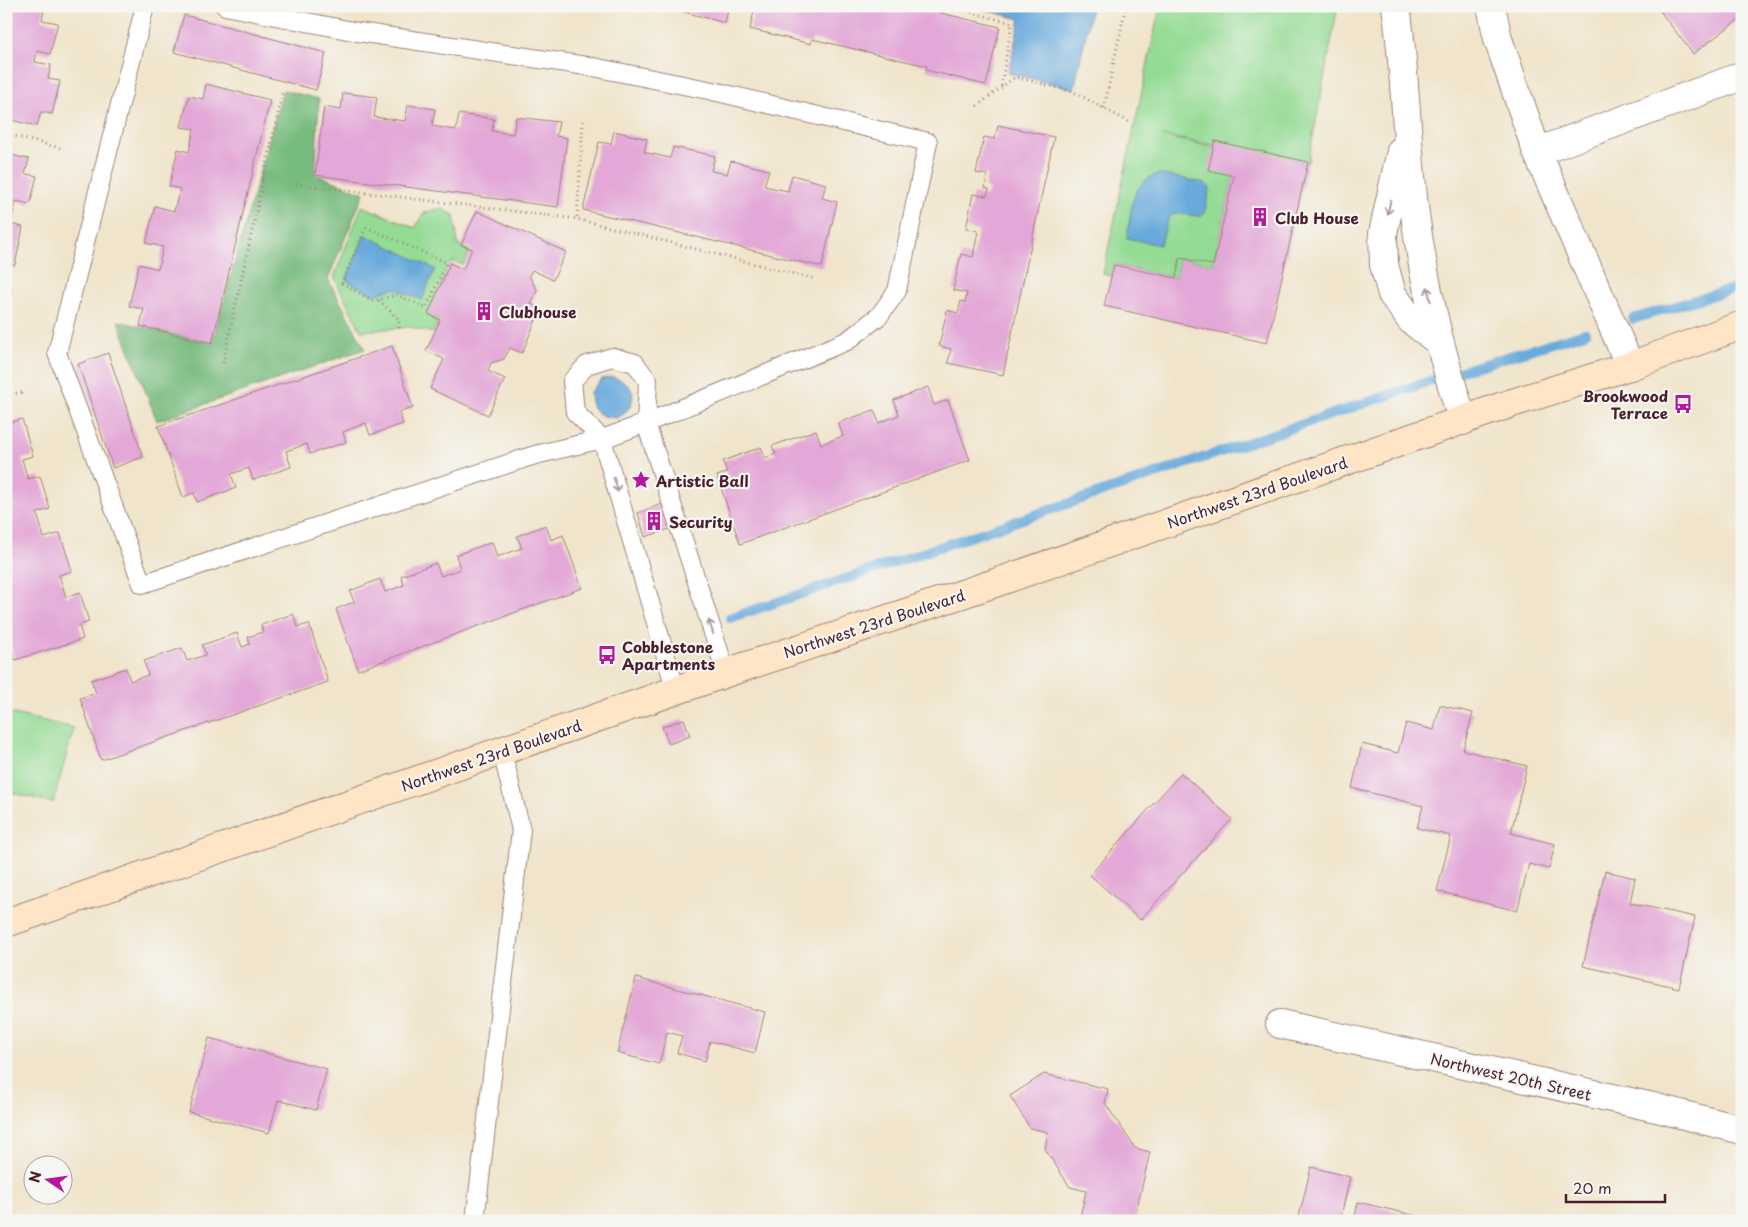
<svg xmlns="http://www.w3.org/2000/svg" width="1748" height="1227" font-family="'Playpen Sans',sans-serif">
  <rect width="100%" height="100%" fill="#f6f6f2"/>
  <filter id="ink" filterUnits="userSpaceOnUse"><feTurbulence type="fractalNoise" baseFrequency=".02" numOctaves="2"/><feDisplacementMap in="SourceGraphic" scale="10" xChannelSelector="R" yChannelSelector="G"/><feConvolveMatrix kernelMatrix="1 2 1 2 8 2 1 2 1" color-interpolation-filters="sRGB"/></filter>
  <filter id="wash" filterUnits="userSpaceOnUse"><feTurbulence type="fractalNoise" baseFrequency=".0096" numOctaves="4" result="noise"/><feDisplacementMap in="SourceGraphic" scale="20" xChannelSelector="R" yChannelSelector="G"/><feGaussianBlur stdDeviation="1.12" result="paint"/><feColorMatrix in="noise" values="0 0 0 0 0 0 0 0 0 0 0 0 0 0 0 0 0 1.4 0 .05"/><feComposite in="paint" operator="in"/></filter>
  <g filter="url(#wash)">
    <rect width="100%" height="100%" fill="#f0e4ca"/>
    <path fill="#94db94" stroke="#6f7d60" d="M1160 6H1338L1308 162 1162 136 1214 147 1234 176 1213 265 1180 258 1176 278 1114 265 1111 276 1103 274Z
      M362 206 415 228 424 213 441 208 454 215 458 245 470 251 463 265 452 261 428 315 438 320 433 333 410 327 361 331 334 277Z
      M6 712 74 728 53 803 6 791Z"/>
    <path fill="#77bb7e" stroke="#606d54" d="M283 90 319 99 315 174 364 193 328 279 365 349 157 421 118 321 212 343Z"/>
    <path fill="#69aadc" stroke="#5a6484" d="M970 6H1092L1074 89 1008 73 1020 19Z
      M1159 174 1205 183 1210 188 1204 214 1199 216 1174 213 1169 217 1160 245 1127 238C1132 212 1129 182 1159 174Z
      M365 235 435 269 422 300 394 288 374 295 346 280Z
      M612 377C628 381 639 392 629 408 626 412 621 417 616 418 616 418 610 417 609 417 594 415 590 405 590 392L602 379Z"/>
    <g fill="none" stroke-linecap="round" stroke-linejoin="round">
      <path stroke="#69aadc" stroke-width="10" d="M1633 319 1742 286
        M1458 372 1585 333
        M730 618 1439 378"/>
    </g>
    <g id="blocks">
      <path fill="#e3a8d7" d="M6 6H45L42 20 58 23 50 54 37 51 35 62 51 65 48 79 60 81 52 114 41 112 37 126 6 119Z
        M662 6H729L725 23Z
        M755 6H930L942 9 941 13 1000 27 986 85 926 70 927 66 812 39 811 44 750 29Z
        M1656 6H1742V17L1693 54Z
        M184 15 326 53 316 90 174 52Z
        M206 84 270 100 212 343 140 326 144 309 129 306 139 264 158 269 163 247 146 243 155 206 174 211 180 189 169 186 178 149 189 152 194 129 181 127 189 96 203 99Z
        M343 93 377 97 374 117 405 121 408 105 435 109 432 126 456 130 459 114 494 119 492 131 513 134 516 117 559 122 556 136 567 138 558 207 315 175 324 107 341 110Z
        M998 125 1054 137 1003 375 948 363 951 349 939 346 947 310 958 313 961 301 965 302 967 293 953 290 961 254 973 257 978 231 966 228 973 194 987 196 989 189 985 188 987 175 976 173 984 137 995 139Z
        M614 131 647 139 644 152 670 158 673 147 715 156 711 171 727 174 731 161 769 170 764 186 788 191 792 175 826 184 822 198 837 202 822 267 583 210 599 142 611 144Z
        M1215 141 1308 162 1267 343 1104 306 1114 265 1176 278 1180 258 1213 265 1234 176 1208 170Z
        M6 154 29 159 25 174 37 176 30 204 16 201 11 224 23 227 15 265 6 264Z
        M477 211 566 252 553 280 532 270 529 276 537 290 531 304 541 308 522 353 510 348 504 359 491 363 488 371 505 379 488 415 430 389 444 359 426 351 440 320 428 314 450 263 463 269 472 249 461 245Z
        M6 286 12 287 7 309H6Z
        M392 346 413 408 399 412 403 424 370 435 366 423 343 432 346 442 310 454 307 444 286 451 291 467 253 480 249 468 231 474 236 488 197 502 194 493 183 497 158 426Z
        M108 353 143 457 113 468 78 364Z
        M928 387 934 405 948 400 970 460 740 544 717 476 727 473 723 461 761 447 765 458 776 454 772 446 816 430 821 444 843 436 838 423 874 410 879 423 899 415 894 400Z
        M6 415 9 423 22 419 33 456 22 459 27 477 28 479 40 476 50 509 37 513 44 538 60 533 72 571 59 575 66 597 80 592 89 622 79 625 83 639 15 660 6 631Z
        M662 504 670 529 645 537 638 513Z
        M546 525 551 540 563 535 582 588 358 670 336 609 354 602 350 591 380 579 385 592 404 585 401 576 436 563 441 576 460 569 456 555 492 542 497 557 522 548 517 536Z
        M293 614 298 627 309 624 328 682 101 760 80 698 96 693 91 680 126 668 130 681 148 675 144 661 182 648 187 661 206 655 202 645 237 633 242 647 250 644 248 637 263 632 261 625Z
        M1440 705 1473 713 1463 750 1527 766 1511 833 1555 844 1549 869 1529 864 1517 911 1437 891 1451 836 1417 828 1423 806 1352 788 1362 744 1398 753 1406 723 1434 730Z
        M684 719 690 736 669 744 662 727Z
        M1181 773 1232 819 1140 920 1090 875Z
        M1605 871 1635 878 1630 903 1695 917 1679 988 1583 966Z
        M636 978 765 1012 755 1053 710 1041 705 1061 677 1053 682 1036 667 1032 659 1064 617 1053Z
        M209 1038 327 1069 316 1110 278 1100 269 1133 189 1112Z
        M1044 1074 1108 1089 1105 1103 1135 1148 1150 1152 1134 1221H1079L1086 1191 1070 1187 1045 1149 1048 1132 1030 1128 1010 1096Z
        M1311 1167 1350 1177 1340 1221H1298Z
        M1358 1202 1421 1217 1420 1221H1354Z"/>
    </g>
  </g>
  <g filter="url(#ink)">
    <use href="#blocks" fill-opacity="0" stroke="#9d827a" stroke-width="1"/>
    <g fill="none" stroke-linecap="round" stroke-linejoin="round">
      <g stroke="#9d827a" stroke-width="20">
        <path id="lane" d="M145 6 57 353 142 584 535 455 602 439 646 423 847 341 879 316 897 291 928 142 713 91 593 67 358 32 225 6
          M676 691 602 439 575 412 572 381 587 365 612 357 635 363 648 381 646 423 726 673
          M475 1221 521 830 502 751"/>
      </g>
      <g stroke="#9d827a" stroke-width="30">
        <path id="street" d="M1396 6C1406 75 1406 145 1415 214 1424 285 1441 354 1463 421
          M1491 6 1498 39 1537 152 1630 366
          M1401 151 1383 233 1384 265 1392 294 1411 320 1439 342
          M1537 152 1742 76
          M1280 1024 1657 1108 1742 1130"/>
      </g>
      <g stroke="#9d827a" stroke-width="30">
        <path id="secondary" d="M6 923 726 673 992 584 1512 403 1630 366 1742 325"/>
      </g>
      <path stroke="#9d827a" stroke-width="3" stroke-dasharray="1 4" stroke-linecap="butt" d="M947 6 1012 23 1001 88
        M977 106 1015 77 1072 91 1131 123
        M1104 108 1126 6
        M583 121 577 219 815 279
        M6 134 60 148
        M296 184 577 219
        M366 227 447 263 426 308 397 295 373 301 342 283Z
        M379 300 398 319 400 332
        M223 363 283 90
        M6 395 23 392
        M6 653 10 667 6 686"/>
      <use href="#lane" stroke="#fff" stroke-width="18"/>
      <use href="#street" stroke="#fff" stroke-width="28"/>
      <use href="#secondary" stroke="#fde5c5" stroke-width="28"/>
    </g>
    <defs><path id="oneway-shaft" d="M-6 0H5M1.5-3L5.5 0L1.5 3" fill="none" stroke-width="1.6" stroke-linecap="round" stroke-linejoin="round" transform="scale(1.25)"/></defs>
    <g stroke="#ae9aa0">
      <use href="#oneway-shaft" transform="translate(1389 207) rotate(103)"/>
      <use href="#oneway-shaft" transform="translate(1429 294) rotate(-102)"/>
      <use href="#oneway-shaft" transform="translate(616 485) rotate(73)"/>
      <use href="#oneway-shaft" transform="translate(711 627) rotate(-108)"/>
    </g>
  </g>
  <defs>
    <g id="building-bare" transform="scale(1.5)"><path d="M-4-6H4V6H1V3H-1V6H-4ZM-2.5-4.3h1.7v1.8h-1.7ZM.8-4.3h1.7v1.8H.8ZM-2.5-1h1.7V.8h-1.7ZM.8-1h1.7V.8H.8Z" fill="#b5179e" stroke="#f6f6f2" stroke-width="2.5" paint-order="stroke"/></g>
    <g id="bus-bare" transform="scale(1.5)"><path d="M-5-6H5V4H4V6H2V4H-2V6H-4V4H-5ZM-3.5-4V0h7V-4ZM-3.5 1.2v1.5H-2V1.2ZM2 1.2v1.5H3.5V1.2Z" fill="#b5179e" stroke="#f6f6f2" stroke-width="2.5" paint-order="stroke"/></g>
    <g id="sight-bare" transform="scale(1.5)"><path d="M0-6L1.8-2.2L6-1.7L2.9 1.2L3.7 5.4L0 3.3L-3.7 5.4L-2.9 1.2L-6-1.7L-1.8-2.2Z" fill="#b5179e" stroke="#f6f6f2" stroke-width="2.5" paint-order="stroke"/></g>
  </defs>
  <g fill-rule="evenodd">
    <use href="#building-bare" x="1260" y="217"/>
    <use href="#building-bare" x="484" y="311"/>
    <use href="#bus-bare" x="1683" y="404"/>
    <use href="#sight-bare" x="641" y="480"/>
    <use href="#building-bare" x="654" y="521"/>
    <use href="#bus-bare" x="607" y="655"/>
  </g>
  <g text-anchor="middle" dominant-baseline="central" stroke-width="4.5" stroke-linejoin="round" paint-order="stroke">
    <g font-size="15" font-weight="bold" fill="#4a1f2b" stroke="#f6f6f2" text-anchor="start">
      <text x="1275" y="217">Club House</text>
      <text x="499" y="311">Clubhouse</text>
      <text x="1668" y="395" text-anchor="end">Brookwood<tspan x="1668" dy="17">Terrace</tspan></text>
      <text x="656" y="480">Artistic Ball</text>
      <text x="669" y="521">Security</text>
      <text x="622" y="646">Cobblestone<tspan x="622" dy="17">Apartments</tspan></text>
    </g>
    <g font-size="15" fill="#4a1f2b" stroke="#f6f6f2">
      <text transform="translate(1257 492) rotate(-19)">Northwest 23rd Boulevard</text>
      <text transform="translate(874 623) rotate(-18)">Northwest 23rd Boulevard</text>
      <text transform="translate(491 755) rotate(-19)">Northwest 23rd Boulevard</text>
      <text transform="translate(1511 1076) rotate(13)">Northwest 20th Street</text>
    </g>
  </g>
  <rect width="1748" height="1227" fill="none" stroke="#f6f6f2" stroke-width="25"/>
  <g transform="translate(48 1180) rotate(283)"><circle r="24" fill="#f6f6f2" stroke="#b1a0a2"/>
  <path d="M0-4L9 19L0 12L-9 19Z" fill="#b5179e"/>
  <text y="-8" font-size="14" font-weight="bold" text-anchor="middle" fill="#4a1f2b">N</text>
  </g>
  <path d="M1566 1194v8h99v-8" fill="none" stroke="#4a1f2b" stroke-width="2.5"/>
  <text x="1573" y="1194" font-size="15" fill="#4a1f2b" stroke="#f6f6f2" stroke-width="4" paint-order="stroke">20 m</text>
</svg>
